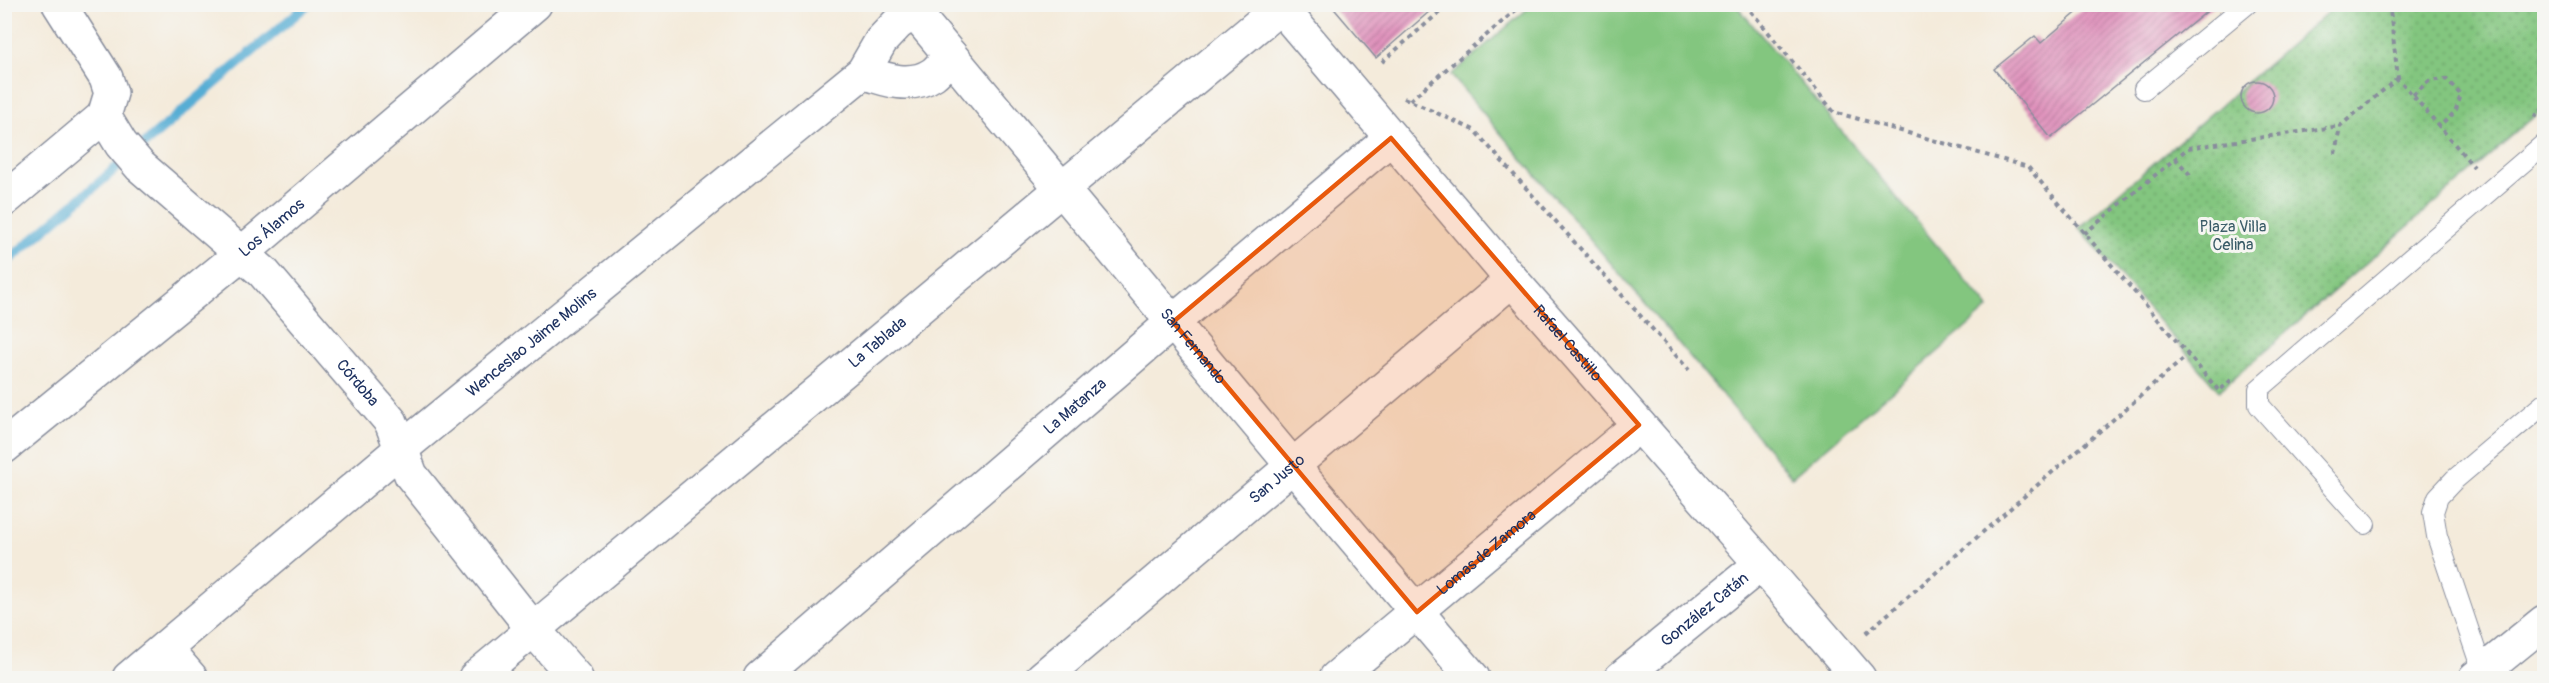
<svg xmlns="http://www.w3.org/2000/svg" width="2549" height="683" font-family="Pangolin,sans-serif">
  <defs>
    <pattern id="park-dots" width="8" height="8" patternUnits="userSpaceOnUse" patternTransform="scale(1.5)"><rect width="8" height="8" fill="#83c67f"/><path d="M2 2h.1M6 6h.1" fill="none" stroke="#6aa16b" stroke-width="1.8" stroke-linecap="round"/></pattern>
    <pattern id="building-hatch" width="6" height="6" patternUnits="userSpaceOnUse" patternTransform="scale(1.5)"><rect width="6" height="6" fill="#e092bc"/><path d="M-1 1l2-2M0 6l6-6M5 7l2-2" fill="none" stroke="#b5789c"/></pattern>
  </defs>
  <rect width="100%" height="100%" fill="#f6f6f2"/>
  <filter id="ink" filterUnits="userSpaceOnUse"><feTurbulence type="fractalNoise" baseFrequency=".0167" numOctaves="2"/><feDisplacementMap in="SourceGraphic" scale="12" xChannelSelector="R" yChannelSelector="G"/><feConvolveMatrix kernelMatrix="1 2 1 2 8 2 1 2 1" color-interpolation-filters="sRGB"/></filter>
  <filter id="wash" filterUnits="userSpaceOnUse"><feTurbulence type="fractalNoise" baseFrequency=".008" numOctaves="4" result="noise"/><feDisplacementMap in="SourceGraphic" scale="24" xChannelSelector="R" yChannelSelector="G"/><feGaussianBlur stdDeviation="1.35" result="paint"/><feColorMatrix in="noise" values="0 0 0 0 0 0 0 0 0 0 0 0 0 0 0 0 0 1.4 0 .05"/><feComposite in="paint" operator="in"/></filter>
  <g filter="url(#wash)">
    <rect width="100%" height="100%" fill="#f4ebdb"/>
    <path fill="#83c67f" stroke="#4f7a6e" stroke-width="1.5" d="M1532 5H1736L1989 308 1792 477 1451 75Z"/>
    <path fill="url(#park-dots)" stroke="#4f7a6e" stroke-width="1.5" d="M2336 5H2544V108L2219 391 2079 228Z"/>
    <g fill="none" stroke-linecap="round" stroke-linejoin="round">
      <path stroke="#57add4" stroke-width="10" d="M4 264 308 4"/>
    </g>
    <g id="blocks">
      <path fill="url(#building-hatch)" d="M1330 4H1438L1376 58Z
        M2087 4H2216L2051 138 1994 69 2035 36 2041 43Z
        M2241 97a16 16 0 1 1 32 0a16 16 0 1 1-32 0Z"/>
    </g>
  </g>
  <g filter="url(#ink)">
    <use href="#blocks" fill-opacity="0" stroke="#888d9c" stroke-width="1.5"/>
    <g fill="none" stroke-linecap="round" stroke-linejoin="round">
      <g stroke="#888d9c" stroke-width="22">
        <path id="lane" d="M2144 89 2247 4
          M2365 524 2259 405V389L2544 144
          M2483 673 2437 536 2433 512 2438 497 2454 480 2544 404"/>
      </g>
      <g stroke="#888d9c" stroke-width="36">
        <g id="street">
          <path d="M59 4 106 78 111 93 104 116"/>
          <path id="s1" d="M1278 4 1512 280 1761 564 1859 678"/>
          <path id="s2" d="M915 13 1292 465 1473 678"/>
          <path d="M863 72C886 80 911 89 933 74 940 69 945 61 950 55"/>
          <path id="s3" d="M104 116 121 144 140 166 263 272 391 422 411 475 533 629 576 678"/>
          <path d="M4 200 104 116"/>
          <path id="s4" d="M4 447 241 254 535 4"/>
          <path d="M165 648 191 678"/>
          <path id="s5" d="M129 678 401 449 863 72 881 41 898 23 926 4"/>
          <path id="s6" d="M475 678 1280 7"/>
          <path id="s7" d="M760 678 1173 322 1391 138"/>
          <path id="s8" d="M1042 678 1512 280"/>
          <path id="s9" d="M1336 678 1639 425"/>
          <path id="s10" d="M1621 678 1761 564"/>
          <path d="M2475 678 2544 622"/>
        </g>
      </g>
      <path stroke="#888d9c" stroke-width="4" stroke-dasharray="4.5 4.5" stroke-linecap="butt" d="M1745 4 1834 112 2028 167 2219 391 2231 380
        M2392 4 2390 10 2398 78 2474 167
        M1382 62 1449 4
        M2413 95 2429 81 2446 79 2461 95 2455 112 2439 127
        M1404 98 1474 130 1689 370
        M1410 100 1523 4
        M2534 117 2544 108
        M2335 154 2340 126 2398 78
        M2175 158 2193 178
        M2084 234 2188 148 2340 126
        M1866 633 2188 355"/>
      <use href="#lane" stroke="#fff" stroke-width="20"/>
      <use href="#street" stroke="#fff" stroke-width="33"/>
    </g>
  </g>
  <path fill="#e8590c" fill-opacity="0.2" stroke="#e8590c" stroke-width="4.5" stroke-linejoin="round" d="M1391 138 1639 425 1417 612 1173 322Z"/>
  <g text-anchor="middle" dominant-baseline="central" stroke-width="6" stroke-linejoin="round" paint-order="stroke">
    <g font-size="16" fill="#3a5c68" stroke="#f6f6f2">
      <text x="2233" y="227">Plaza Villa<tspan x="2233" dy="18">Celina</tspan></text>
    </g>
    <g font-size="16" fill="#1b2f5e" stroke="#f6f6f2">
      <text stroke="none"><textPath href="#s4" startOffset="346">Los Álamos</textPath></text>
      <text stroke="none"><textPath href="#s5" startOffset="524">Wenceslao Jaime Molins</textPath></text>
      <text stroke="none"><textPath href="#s6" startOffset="524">La Tablada</textPath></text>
      <text stroke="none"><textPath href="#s1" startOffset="446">Rafael Castillo</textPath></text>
      <text stroke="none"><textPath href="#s2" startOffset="434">San Fernando</textPath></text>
      <text stroke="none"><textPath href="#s3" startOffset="370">Córdoba</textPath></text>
      <text stroke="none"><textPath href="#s7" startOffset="416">La Matanza</textPath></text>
      <text stroke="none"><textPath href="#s8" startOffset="308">San Justo</textPath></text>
      <text stroke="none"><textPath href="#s9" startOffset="196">Lomas de Zamora</textPath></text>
      <text stroke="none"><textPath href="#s10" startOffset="108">González Catán</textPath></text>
    </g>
  </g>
  <rect width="2549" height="683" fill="none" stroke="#f6f6f2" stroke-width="24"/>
</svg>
